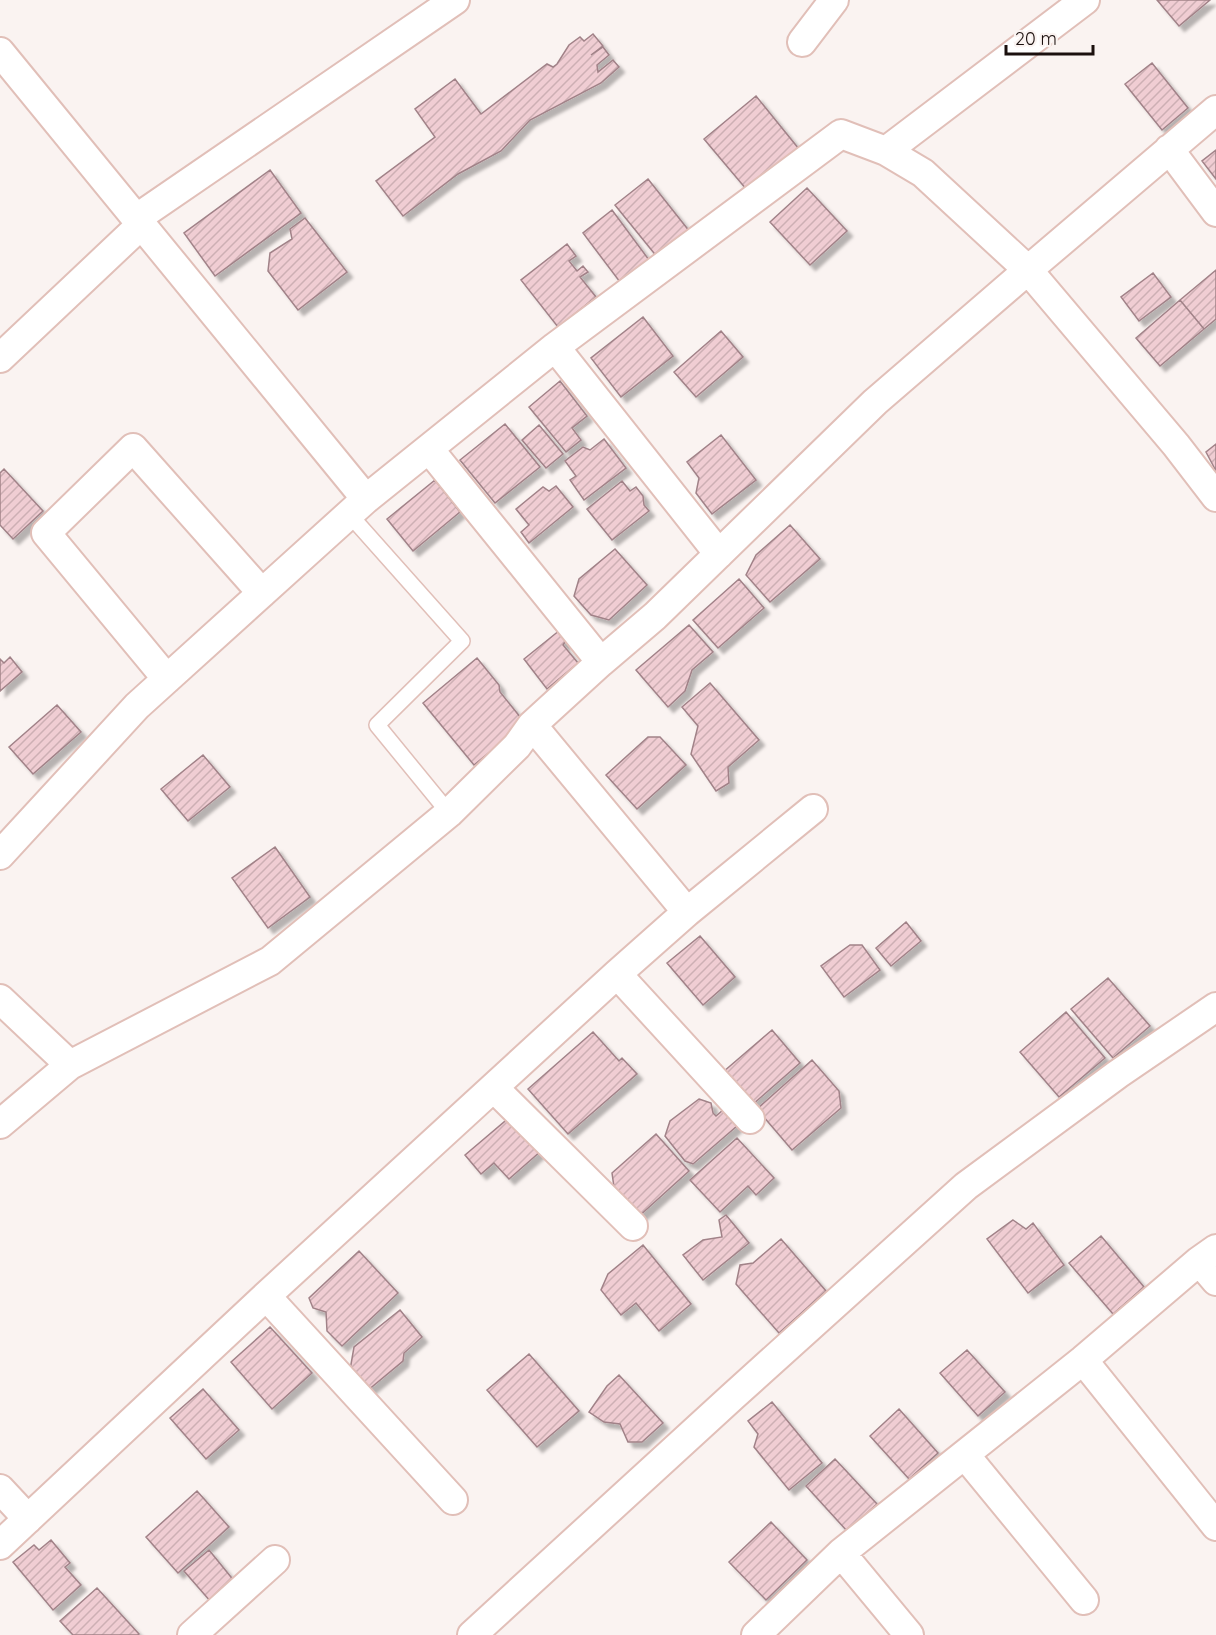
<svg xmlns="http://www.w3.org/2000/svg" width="1216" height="1635" font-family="Quicksand,sans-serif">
  <defs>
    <pattern id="building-hatch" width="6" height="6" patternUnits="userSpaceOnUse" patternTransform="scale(1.5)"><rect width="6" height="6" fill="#f0cdd3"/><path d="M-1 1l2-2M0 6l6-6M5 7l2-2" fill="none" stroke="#cdafb4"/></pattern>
    <filter id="shadow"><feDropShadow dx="5.5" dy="5.5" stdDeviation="1.5" flood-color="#0004"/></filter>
  </defs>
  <rect width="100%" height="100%" fill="#faf3f1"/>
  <path fill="url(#building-hatch)" stroke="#a18288" stroke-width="1.5" filter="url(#shadow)" d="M1157 0H1210L1179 26Z
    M593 34 603 46 591 55 603 47 609 55 597 65 598 72 613 60 619 67 601 83 530 120 501 151 458 174 403 216 376 181 435 137 415 109 455 79 481 114 547 64 553 67 557 64 569 45 580 37 584 41Z
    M1152 63 1188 108 1162 130 1125 84Z
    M756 96 803 154 752 196 704 139Z
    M1216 150V179L1202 161Z
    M270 170 301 213 215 276 184 233Z
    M648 179 690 232 658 258 615 205Z
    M807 188 847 231 810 265 770 222Z
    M612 210 652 264 623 286 583 233Z
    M305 218 347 272 298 310 268 271 270 253 292 239 290 229Z
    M567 244 576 256 569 261 577 271 583 266 588 272 580 277 596 297 558 327 521 280Z
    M1216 270V319L1204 329 1180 300Z
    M1153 273 1171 297 1139 321 1121 297Z
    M1180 300 1204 329 1160 366 1136 338Z
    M643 317 673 356 621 397 591 358Z
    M721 331 743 357 696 397 674 372Z
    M560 381 587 416 572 428 581 440 566 452 529 407Z
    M505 424 540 467 495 503 460 460Z
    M539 425 563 454 546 468 522 440Z
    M721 435 756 480 712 514 696 493 699 478 687 462Z
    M604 439 626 468 584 500 570 480 576 476 565 461 583 447 590 450Z
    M1216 444V471L1206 452Z
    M4 469 43 511 13 539 0 525V473Z
    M435 480 460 512 413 551 387 519Z
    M622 481 630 491 636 487 643 496 644 505 649 511 612 540 587 509Z
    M556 486 573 507 529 543 521 532 529 525 516 509 543 487 549 491Z
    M790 525 820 559 770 602 746 575 756 555Z
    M615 549 647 585 609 620 591 615 574 596 579 579Z
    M739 579 764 608 718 648 693 620Z
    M689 625 713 652 692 670 685 691 668 707 636 670Z
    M560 630 567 639 563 645 578 663 547 689 524 659Z
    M10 657 22 672 0 691V659L4 663Z
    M477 658 499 685 500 692 525 723 474 765 423 703Z
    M710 683 759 740 728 767 729 783 716 791 691 754 698 726 682 707Z
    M57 705 81 732 33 774 9 747Z
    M648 737H660L686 765 637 809 606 775Z
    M203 755 230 787 188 821 161 789Z
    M275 847 310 897 268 928 232 878Z
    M906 922 921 941 891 966 876 948Z
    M700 936 735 977 703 1005 667 963Z
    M850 945H862L880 970 844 997 821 966Z
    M1108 978 1150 1026 1113 1058 1071 1009Z
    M1066 1012 1105 1058 1059 1097 1020 1052Z
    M772 1030 800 1063 752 1105 723 1072Z
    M593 1032 619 1061 622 1058 637 1074 568 1134 528 1089Z
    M812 1060 839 1091 841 1108 792 1150 757 1109Z
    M699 1099 711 1103 713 1113 716 1116 723 1110 737 1126 693 1164 685 1161 665 1136 670 1121Z
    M511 1116 541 1151 509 1179 494 1163 481 1174 465 1155Z
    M656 1134 689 1171 637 1218 615 1194 612 1173Z
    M737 1138 774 1178 756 1195 748 1186 720 1212 690 1180Z
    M726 1215 749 1243 703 1280 683 1255 703 1240 722 1237 719 1220Z
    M1013 1220 1026 1229 1033 1223 1064 1265 1028 1293 987 1239Z
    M1101 1236 1144 1287 1113 1314 1069 1263Z
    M781 1239 826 1291 779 1333 736 1284 740 1265 753 1263Z
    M643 1245 691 1304 659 1331 636 1303 621 1315 601 1290 608 1274Z
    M359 1251 398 1293 342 1346 327 1331 326 1312 313 1308 309 1298Z
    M400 1310 422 1337 404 1353 403 1361 367 1391 350 1370 354 1347Z
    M270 1327 312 1373 272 1409 231 1362Z
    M967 1350 1005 1392 978 1416 940 1373Z
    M529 1354 579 1411 537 1447 487 1390Z
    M619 1375 663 1423 642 1442H628L620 1424 604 1422 589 1412 607 1386Z
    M203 1389 239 1430 206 1459 170 1418Z
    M772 1402 822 1463 789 1490 754 1447 758 1434 748 1421Z
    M899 1409 938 1453 909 1479 870 1436Z
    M835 1459 877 1504 847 1531 806 1486Z
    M197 1491 229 1527 178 1573 146 1537Z
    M771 1522 807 1560 766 1600 729 1562Z
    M51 1540 70 1563 65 1567 81 1585 53 1610 13 1562 34 1545 39 1550Z
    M209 1550 235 1582 211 1602 184 1571Z
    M97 1588 139 1634 138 1635H73L60 1621Z"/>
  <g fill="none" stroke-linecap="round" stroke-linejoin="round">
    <g stroke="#e1bfb8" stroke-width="18">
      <path id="lane" d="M349 514 462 641 377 725 449 813"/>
    </g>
    <g stroke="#e1bfb8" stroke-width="32">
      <path id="street" d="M802 42 834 0
        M0 52 366 499
        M1169 149 1216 212
        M886 151 1085 0
        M137 218 455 0
        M555 347 719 554
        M0 358 142 224
        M429 449 601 662
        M167 679 46 533 133 448 262 593
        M532 725 687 912
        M0 855 137 706 366 499 555 347 841 134 886 151 923 173 1028 270 1176 445 1216 497
        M617 974 750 1119
        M0 999 70 1065 0 1124
        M70 1065 270 961 449 813 517 746 532 725 601 662 655 616 875 402 1028 270 1216 110
        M494 1088 633 1226
        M1199 1261 1216 1281
        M266 1296 453 1500
        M1083 1360 1216 1526
        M965 1455 1084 1600
        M0 1489 28 1519
        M0 1545 266 1296 617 974 687 912 813 809
        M841 1553 909 1635
        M192 1635 275 1560
        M472 1635 732 1397 966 1186 1118 1074 1216 1007
        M756 1635 841 1553 1083 1360 1199 1261 1216 1249"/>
    </g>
    <use href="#lane" stroke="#fff" stroke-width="15"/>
    <use href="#street" stroke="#fff" stroke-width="28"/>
  </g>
  <path d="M1006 45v9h87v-9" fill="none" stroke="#1b100e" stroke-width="3"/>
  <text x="1015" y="45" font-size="18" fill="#1b100e" stroke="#faf3f1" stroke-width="4.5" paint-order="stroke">20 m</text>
</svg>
